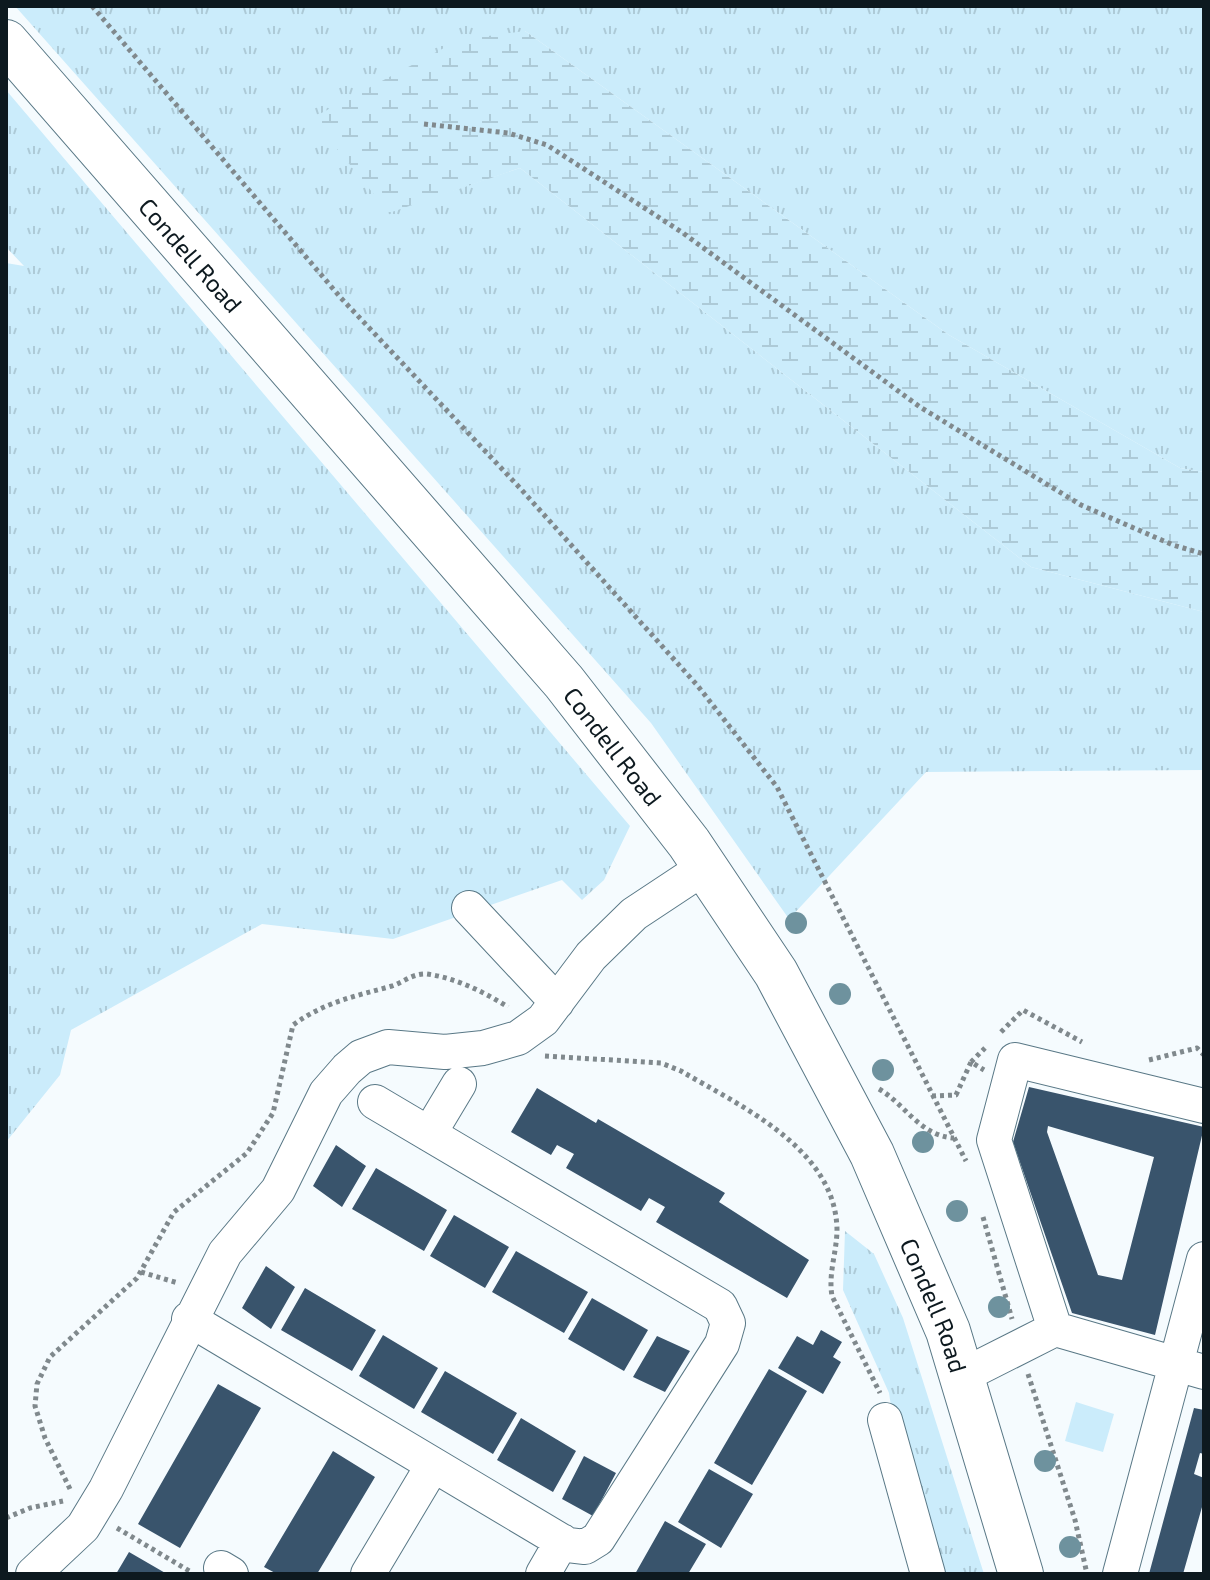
<svg xmlns="http://www.w3.org/2000/svg" width="1210" height="1580" font-family="'Exo 2',sans-serif">
  <defs>
    <pattern id="grass-tufts" width="24" height="20" patternUnits="userSpaceOnUse" patternTransform="scale(2)"><rect width="24" height="20" fill="#cbecfb"/><path d="M3 7l-1-3M5 7V3M7 7l1-3M15 17l-1-3M17 17v-4M19 17l1-3" fill="none" stroke="#adcad7"/></pattern>
    <pattern id="wetland-marsh" width="20" height="14" patternUnits="userSpaceOnUse" patternTransform="scale(2)"><rect width="20" height="14" fill="#cbecfb"/><path d="M1 5h8M5 5V1M11 12h8M15 12V8" fill="none" stroke="#adcad7"/></pattern>
  </defs>
  <rect width="100%" height="100%" fill="#f5fbfe"/>
  <path fill="url(#grass-tufts)" d="M15 6H1204V472L1180 468 949 335 525 31 389 212 520 168 1031 567 1204 612V770L926 772 789 919 651 723Z
    M6 90 630 826 604 880 582 900 562 880 393 939 262 924 71 1030 60 1075 6 1142V263L24 266 6 247Z
    M845 1231 874 1254 903 1318 984 1574H916L889 1393 843 1290Z"/>
  <path fill="url(#wetland-marsh)" d="M525 31 949 335 1180 468 1204 472V612L1031 567 520 168 389 213 312 118 459 40Z"/>
  <path fill="#cbecfb" d="M1076 1402 1114 1414 1103 1452 1065 1441Z"/>
  <path fill="#39546c" fill-rule="evenodd" d="M1029 1087 1204 1127 1155 1335 1072 1313 1013 1142ZM1048 1126 1154 1157 1122 1280 1098 1275 1047 1132Z
    M537 1088 596 1123 598 1119 725 1193 719 1202 809 1260 787 1298 656 1222 665 1207 649 1198 641 1211 566 1168 574 1154 557 1145 551 1155 511 1132Z
    M336 1145 366 1166 342 1207 313 1186Z
    M376 1168 447 1210 424 1251 352 1209Z
    M454 1215 509 1247 485 1288 430 1256Z
    M516 1251 588 1292 564 1333 492 1292Z
    M266 1266 295 1287 271 1329 242 1308Z
    M305 1288 376 1330 352 1371 281 1330Z
    M592 1298 648 1330 624 1371 568 1339Z
    M821 1330 842 1342 833 1357 841 1362 823 1394 778 1368 797 1336 813 1345Z
    M383 1335 438 1368 414 1409 359 1376Z
    M657 1336 690 1351 665 1392 633 1377Z
    M769 1369 807 1391 752 1485 714 1463Z
    M445 1371 517 1413 493 1454 421 1412Z
    M218 1384 261 1408 180 1548 138 1524Z
    M1194 1408 1204 1410V1454L1200 1453 1194 1474 1204 1478V1500L1183 1574H1149Z
    M521 1418 576 1451 553 1492 497 1460Z
    M333 1451 375 1477 317 1574H277L264 1567Z
    M584 1456 616 1473 593 1516 562 1499Z
    M709 1469 753 1494 721 1548 678 1522Z
    M665 1521 706 1544 688 1574H635Z
    M129 1552 167 1574H116Z"/>
  <g fill="none" stroke-linecap="round" stroke-linejoin="round">
    <g stroke="#597886" stroke-width="36">
      <path id="minor" d="M469 908 557 1002
        M1204 1106 1015 1060 994 1140 1055 1329 1204 1372
        M429 1134 459 1084
        M189 1319 568 1545 585 1547 598 1539 722 1344 728 1323 720 1306 375 1102
        M962 1376 1055 1329
        M885 1420 928 1574
        M221 1568 231 1574
        M33 1574 83 1527 106 1489 225 1253 278 1190 326 1093 347 1069 361 1057 388 1047 445 1052 483 1048 518 1038 543 1020 591 956 634 914 705 867
        M368 1574 433 1465
        M543 1574 562 1541
        M1120 1574 1204 1259"/>
    </g>
    <g stroke="#597886" stroke-width="46">
      <g id="major">
        <path id="s1" d="M6 42 564 682 689 843 776 973 872 1154 948 1331 1021 1574"/>
      </g>
    </g>
    <path stroke="#80898d" stroke-width="5" stroke-dasharray="4 4" stroke-linecap="butt" d="M92 6 341 298 519 487 697 685 777 787 966 1161
      M424 124 508 133 547 145 683 233 920 407 1081 505 1173 545 1204 554
      M1001 1032 1023 1010 1082 1042
      M545 1056 661 1063 681 1071C740 1106 835 1148 837 1229 837 1252 828 1273 832 1296L880 1393
      M1149 1060 1197 1048 1204 1055
      M971 1062 985 1048
      M879 1089C905 1104 920 1136 954 1138
      M932 1096 956 1095 971 1062 984 1070
      M983 1217 1012 1319
      M141 1272 178 1283
      M1028 1374 1075 1520 1087 1574
      M70 1489 45 1438 35 1406 37 1384 50 1357 137 1278 174 1212 247 1153 273 1113 293 1025C324 1002 356 996 392 986 404 982 413 973 427 974 456 978 484 992 508 1007
      M6 1518 30 1508 63 1501
      M117 1528 191 1572"/>
    <use href="#minor" stroke="#fff" stroke-width="34"/>
    <use href="#major" stroke="#fff" stroke-width="44"/>
  </g>
  <g fill="#6e929e">
    <circle cx="796" cy="923" r="11"/>
    <circle cx="840" cy="994" r="11"/>
    <circle cx="883" cy="1070" r="11"/>
    <circle cx="923" cy="1142" r="11"/>
    <circle cx="957" cy="1211" r="11"/>
    <circle cx="999" cy="1307" r="11"/>
    <circle cx="1045" cy="1461" r="11"/>
    <circle cx="1070" cy="1547" r="11"/>
  </g>
  <g text-anchor="middle" dominant-baseline="central" stroke-width="8" stroke-linejoin="round" paint-order="stroke">
    <g font-size="24" fill="#0d191f" stroke="#fff">
      <text stroke="none"><textPath href="#s1" startOffset="282">Condell Road</textPath></text>
      <text stroke="none"><textPath href="#s1" startOffset="930">Condell Road</textPath></text>
      <text stroke="none"><textPath href="#s1" startOffset="1578">Condell Road</textPath></text>
    </g>
  </g>
  <rect width="1210" height="1580" fill="none" stroke="#0d191f" stroke-width="16"/>
</svg>
